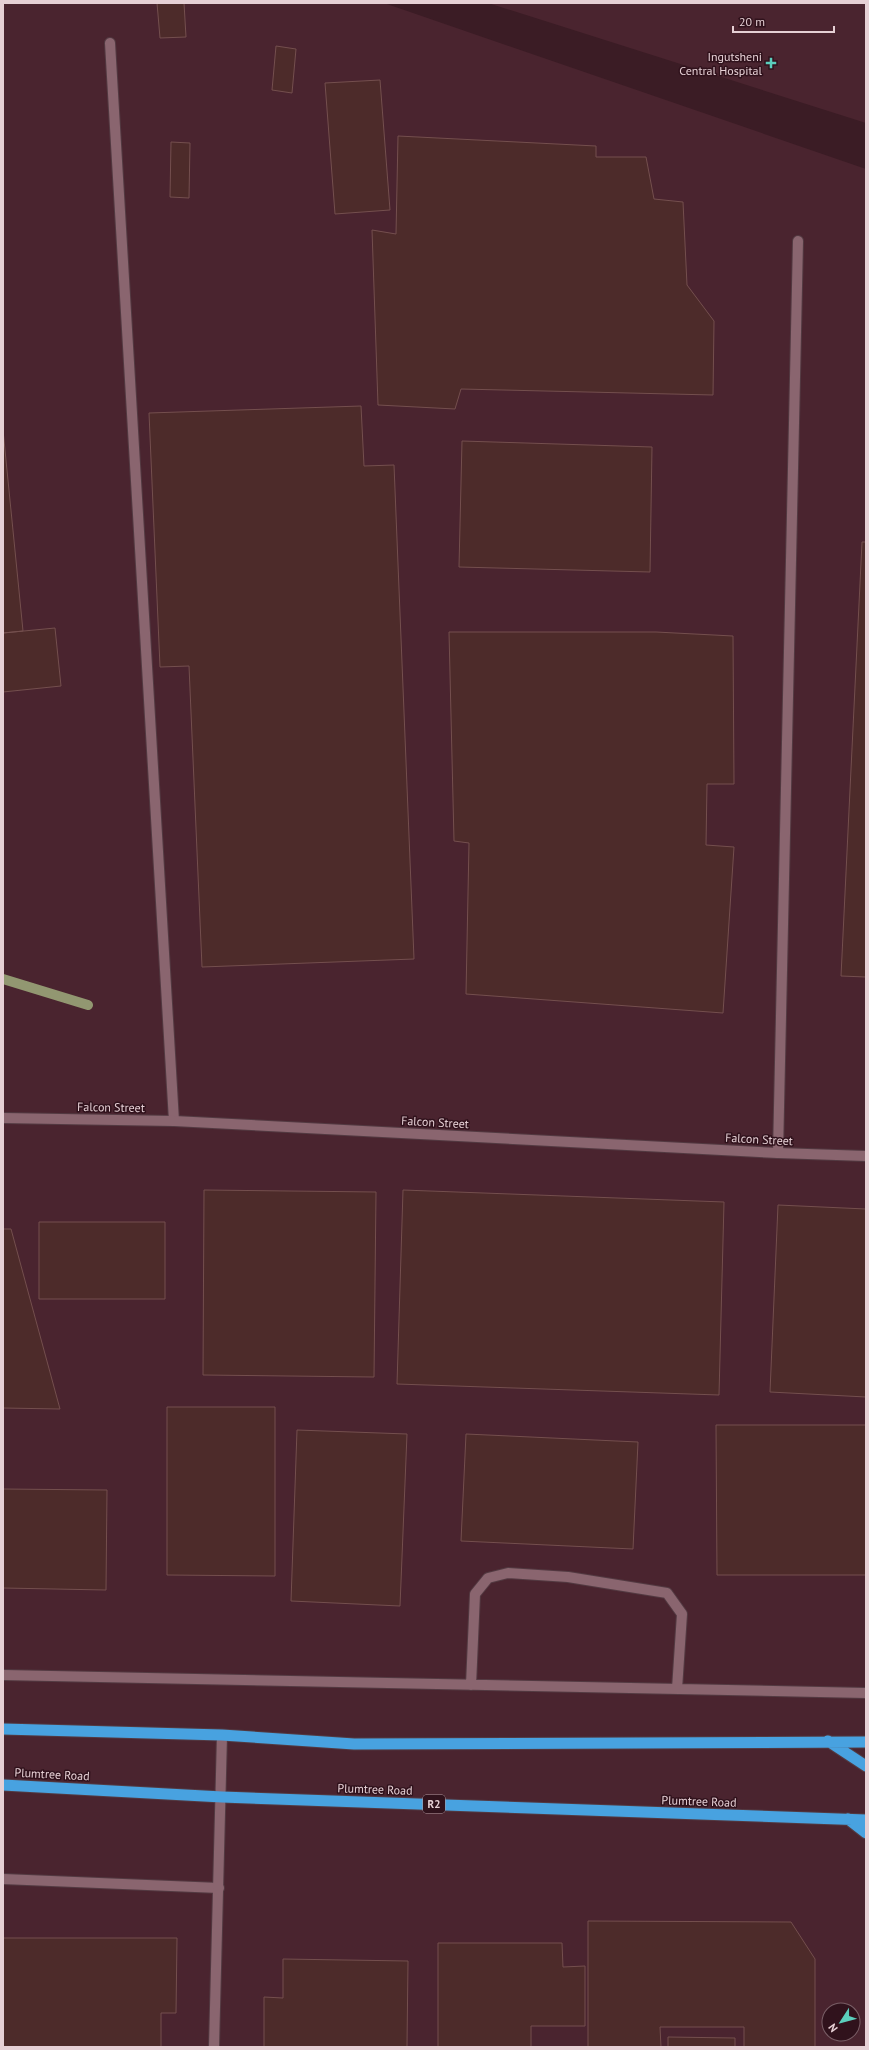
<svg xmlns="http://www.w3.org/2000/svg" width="869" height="2050" font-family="'PT Sans',sans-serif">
  <rect width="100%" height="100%" fill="#3b1c25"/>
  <path fill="#4a242f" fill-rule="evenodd" d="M3 3H384L866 169V2047H3ZM829 2010H853V2034H829Z
    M488 3H866V123Z"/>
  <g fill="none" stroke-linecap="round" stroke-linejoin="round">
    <path stroke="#929771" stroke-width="10" d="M3 979 88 1005"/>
  </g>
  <path fill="#4d2b2a" stroke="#744f4e" d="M157 3H184L186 37 160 38Z
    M276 46 296 49 292 93 272 90Z
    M380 80 390 210 335 214 325 83Z
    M398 136 596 146V157H646L654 199 683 202 687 285 714 321 713 395 461 389 455 409 378 405 372 230 396 234Z
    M171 142 190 143 189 198 170 197Z
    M361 406 364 466 394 465 414 959 202 967 189 666 160 667 149 413Z
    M3 430 23 631 3 633Z
    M462 441 652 447 650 572 459 567Z
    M862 542H866V977L841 976Z
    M55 628 61 686 3 692V633Z
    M449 632H656L733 636 734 784H707L706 845 734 847 723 1013 466 994 469 843 454 841Z
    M204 1190 376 1192 374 1377 203 1375Z
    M403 1190 724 1202 719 1395 397 1384Z
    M778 1205 866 1209V1397L770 1392Z
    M39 1222H165V1299H39Z
    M3 1229H11L60 1409 3 1408Z
    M167 1407H275V1576L167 1575Z
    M716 1425H866V1575H717Z
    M297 1430 407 1434 400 1606 291 1601Z
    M466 1434 638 1442 633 1549 461 1541Z
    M3 1489 107 1490 106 1590 3 1588Z
    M588 1921 791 1922 815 1959V2047H744V2027H660L661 2047H588Z
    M3 1938H177L176 2013H161V2047H3Z
    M438 1943H562L563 1967 585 1966V2026H531V2047H438Z
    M283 1959 408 1961 407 2047H264V1997L283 1998Z
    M668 2037 735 2038V2047H668Z"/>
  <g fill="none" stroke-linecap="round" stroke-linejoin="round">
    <g stroke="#533a42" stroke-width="12">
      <path id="service" d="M110 43 174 1121
        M778 1153 798 241
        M3 1675 866 1693
        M471 1685 475 1594 488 1578 508 1573 568 1577 667 1593 682 1614 677 1689
        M3 1879 219 1888"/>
    </g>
    <g stroke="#533a42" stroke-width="12">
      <path id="minor" d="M3 1118 174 1121 778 1153 866 1156
        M214 2047 222 1735"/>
    </g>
    <g stroke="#533a42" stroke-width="13">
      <path id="trunk" d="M3 1729 222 1735 354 1744 866 1742
        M828 1741 866 1766
        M3 1785 222 1797 866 1820
        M848 1819 866 1833"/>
    </g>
    <use href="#service" stroke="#8a656f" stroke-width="10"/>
    <use href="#minor" stroke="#8a656f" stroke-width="10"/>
    <use href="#trunk" stroke="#48a2e0" stroke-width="11"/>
  </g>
  <path fill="#5bcebc" stroke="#30121c" stroke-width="1.5" d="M769 57h4v4h4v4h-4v4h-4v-4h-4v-4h4z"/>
  <g text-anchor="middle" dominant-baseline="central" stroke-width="3" stroke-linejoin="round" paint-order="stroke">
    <rect fill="#30121c" stroke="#af979e" stroke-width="1" x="423" y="1795" width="22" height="18" rx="3"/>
    <g font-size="11" font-weight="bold" fill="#e6d0d5">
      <text x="434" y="1804">R2</text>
    </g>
    <g font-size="12" fill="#e6d0d5" stroke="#30121c" text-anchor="end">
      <text x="762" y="56">Ingutsheni<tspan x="762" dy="14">Central Hospital</tspan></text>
    </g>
    <g font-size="12" fill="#e6d0d5" stroke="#30121c">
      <text transform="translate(111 1107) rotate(1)">Falcon Street</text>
      <text transform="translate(435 1122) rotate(3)">Falcon Street</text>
      <text transform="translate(759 1139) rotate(3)">Falcon Street</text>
      <text transform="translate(52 1774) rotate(3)">Plumtree Road</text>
      <text transform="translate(375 1789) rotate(2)">Plumtree Road</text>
      <text transform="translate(699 1801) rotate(2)">Plumtree Road</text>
    </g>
  </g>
  <rect width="869" height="2050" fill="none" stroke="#e6d0d5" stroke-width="8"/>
  <g transform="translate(841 2022) rotate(234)"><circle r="19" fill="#30121c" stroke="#795e66"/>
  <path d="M0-3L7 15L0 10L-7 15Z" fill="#5bcebc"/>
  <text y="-6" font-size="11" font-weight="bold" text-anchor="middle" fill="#e6d0d5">N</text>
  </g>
  <path d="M733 26v6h101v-6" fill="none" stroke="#e6d0d5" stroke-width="2"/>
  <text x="739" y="26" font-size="12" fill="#e6d0d5" stroke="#30121c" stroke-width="3" paint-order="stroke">20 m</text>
</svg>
